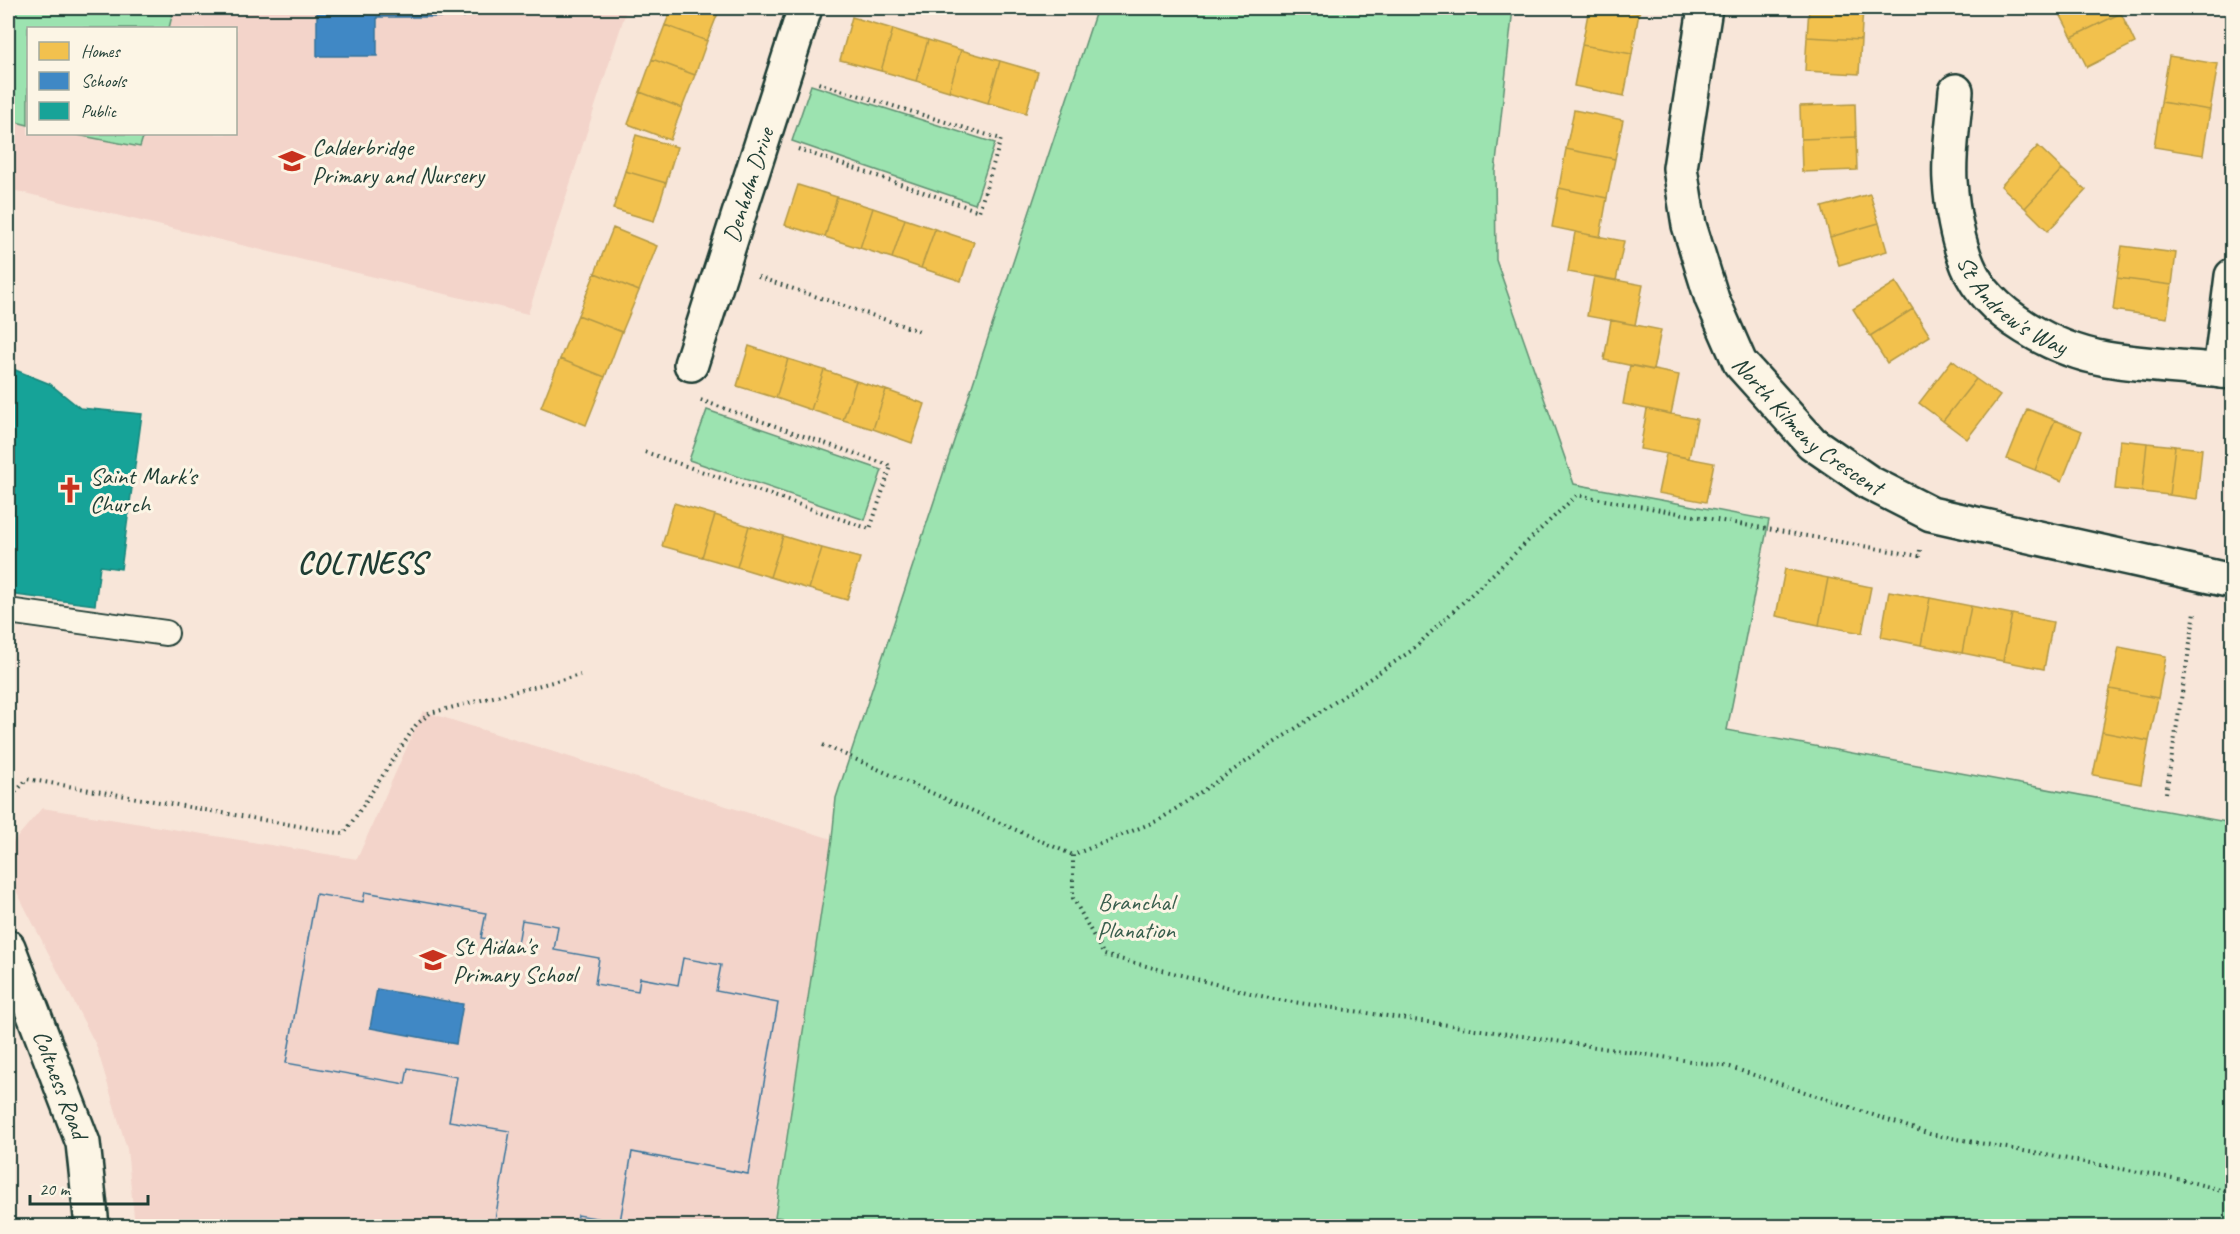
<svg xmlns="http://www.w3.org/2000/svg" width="2240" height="1234" font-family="Caveat,sans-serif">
  <rect width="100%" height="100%" fill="#f8e6d9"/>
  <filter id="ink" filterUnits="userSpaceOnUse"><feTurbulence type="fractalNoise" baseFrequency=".0167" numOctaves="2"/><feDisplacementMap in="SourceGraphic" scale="12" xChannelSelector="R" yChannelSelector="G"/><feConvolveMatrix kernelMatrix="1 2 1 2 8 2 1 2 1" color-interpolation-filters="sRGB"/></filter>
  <g filter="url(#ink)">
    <path fill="#f3d4ca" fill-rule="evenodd" d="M8 8H627L528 314 8 189ZM28 28H236V134H28Z
      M423 711 832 839 772 1226H135L127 1149 96 1045 8 875V848L42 808 357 859Z"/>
    <path fill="#9ce3b0" stroke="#5e9072" stroke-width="1.5" d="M8 8H174L169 28H28V125L8 120Z
      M1097 8H1513L1495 172 1496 260 1574 484 1769 520 1727 730 2232 823V1226H848L775 1217 832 839 836 798Z
      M811 85 995 143 975 204 792 141Z
      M72 134H144L140 147Z
      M707 410 882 470 865 520 689 460Z"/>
    <path fill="#f2c14e" stroke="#b39946" stroke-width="1.5" d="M672 8H720L707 41 665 25Z
      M1589 8H1608L1639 13 1632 54 1582 45Z
      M1608 8H1641L1639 13Z
      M1809 8H1863L1861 40 1807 37Z
      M2057 8H2118L2121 13 2072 37Z
      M2121 13 2135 43 2087 67 2072 37Z
      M852 17 893 29 881 71 840 60Z
      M665 25 707 41 695 75 652 59Z
      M893 29 928 40 916 81 881 71Z
      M1807 37 1861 40 1859 74 1805 71Z
      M928 40 961 50 949 91 916 81Z
      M1582 45 1632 54 1624 96 1574 86Z
      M961 50 1000 61 988 103 949 91Z
      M2169 56 2218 64 2210 110 2161 102Z
      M652 59 695 75 682 108 640 92Z
      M1000 61 1038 72 1026 113 988 103Z
      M640 92 682 108 670 140 628 124Z
      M2161 102 2210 110 2203 155 2154 147Z
      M1855 104 1856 137 1801 139 1800 106Z
      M1574 110 1623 120 1615 159 1566 149Z
      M636 135 677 147 666 183 625 171Z
      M1856 137 1857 170 1802 172 1801 139Z
      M2038 146 2062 169 2025 208 2001 186Z
      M1566 149 1615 159 1607 198 1559 188Z
      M2062 169 2086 190 2048 231 2025 208Z
      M625 171 666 183 654 221 613 209Z
      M798 185 837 197 825 237 785 225Z
      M1559 188 1607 198 1600 237 1552 227Z
      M1870 194 1879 223 1830 237 1822 207Z
      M837 197 873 208 860 248 825 237Z
      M873 208 905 219 892 258 860 248Z
      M905 219 935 229 921 268 892 258Z
      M1879 223 1887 251 1839 265 1830 237Z
      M613 228 657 246 639 291 595 273Z
      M935 229 974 242 961 281 921 268Z
      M1575 232 1624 241 1616 281 1568 272Z
      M2122 246 2176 253 2172 285 2117 278Z
      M595 273 639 291 622 332 578 315Z
      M1594 276 1643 285 1635 325 1587 316Z
      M2117 278 2172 285 2167 318 2113 310Z
      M1896 282 1913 309 1870 336 1853 309Z
      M1913 309 1930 336 1887 363 1870 336Z
      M578 315 622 332 605 377 560 359Z
      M1611 320 1661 330 1653 370 1604 360Z
      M749 346 788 359 776 398 737 386Z
      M560 359 605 377 586 425 541 407Z
      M788 359 824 370 811 410 776 398Z
      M1952 360 1976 379 1943 421 1919 403Z
      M1630 365 1679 375 1671 414 1623 404Z
      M824 370 856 381 843 420 811 410Z
      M1976 379 2000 396 1967 439 1943 421Z
      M856 381 886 390 873 429 843 420Z
      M886 390 925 404 912 443 873 429Z
      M1647 409 1697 419 1689 458 1640 449Z
      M2027 409 2055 420 2035 470 2007 459Z
      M2055 420 2082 431 2062 481 2035 470Z
      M2120 440 2147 443 2142 492 2115 489Z
      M2147 443 2175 446 2169 495 2142 492Z
      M2175 446 2202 449 2197 499 2169 495Z
      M1666 454 1714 463 1706 502 1658 493Z
      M674 503 715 515 702 557 662 546Z
      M715 515 749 526 737 567 702 557Z
      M749 526 783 536 770 577 737 567Z
      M783 536 822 548 809 589 770 577Z
      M822 548 860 558 847 600 809 589Z
      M1785 569 1828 578 1819 625 1776 616Z
      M1828 578 1871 587 1862 633 1819 625Z
      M1889 591 1930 598 1921 645 1881 637Z
      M1930 598 1971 606 1962 653 1921 645Z
      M1971 606 2012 614 2003 661 1962 653Z
      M2012 614 2053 622 2044 669 2003 661Z
      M2119 647 2166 656 2158 698 2110 689Z
      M2110 689 2158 698 2149 741 2102 732Z
      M2102 732 2149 741 2141 784 2093 775Z"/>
    <path fill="#3f88c5" stroke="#35729a" stroke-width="1.5" fill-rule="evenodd" d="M317 8H464V17H377V56H317Z
      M365 892 486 913 481 938 518 944 522 920 558 926 554 950 599 958 595 984 638 991 640 978 678 985 683 958 721 965 716 991 778 1003 748 1174 632 1152 620 1222 578 1215 576 1226H494L510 1131 449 1121 457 1077 408 1068 405 1084 286 1063 316 894 363 902ZM377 989 463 1004 456 1044 370 1028Z
      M365 892 486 913 481 938 518 944 522 920 558 926 554 950 599 958 595 984 638 991 640 978 678 985 683 958 721 965 716 991 778 1003 748 1174 632 1152 620 1222 578 1215 576 1226H494L510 1131 449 1121 457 1077 408 1068 405 1084 286 1063 316 894 363 902Z"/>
    <path fill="#17a398" stroke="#19847a" stroke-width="1.5" d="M8 367 50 384 80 408 142 414 121 569 100 566 95 605 8 594Z"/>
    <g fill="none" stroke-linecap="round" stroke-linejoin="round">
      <g stroke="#1f3d34" stroke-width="28">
        <path id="lane" d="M8 611 166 633"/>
      </g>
      <g stroke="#1f3d34" stroke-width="38">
        <g id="street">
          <path id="s1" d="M1705 8 1680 168 1689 225 1712 299 1740 363 1812 443 1870 483 1931 514 2232 581"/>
          <path id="s2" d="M1956 91C1954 119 1948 153 1950 181 1952 209 1957 240 1968 266 1988 315 2055 350 2106 359 2147 366 2191 367 2232 372"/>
          <path id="s3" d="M691 364 805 8"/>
          <path d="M2220 371 2232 276"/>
        </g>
      </g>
      <g stroke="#1f3d34" stroke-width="38">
        <g id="secondary">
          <path id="s4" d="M8 947 83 1143 92 1226"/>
        </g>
      </g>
      <path stroke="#1f3d34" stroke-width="4" stroke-dasharray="1.5 4.5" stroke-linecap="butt" d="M798 149 979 211 1001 139 818 83
        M758 277 922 332
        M645 452 870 529 891 466 700 400
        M1920 550 1919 556 1577 495 1411 651 1159 820 1073 855V898L1104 955 1273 999 1730 1067 1930 1134 2183 1180 2232 1193
        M823 745 1073 855
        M2166 793 2195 612
        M8 801 27 779 344 834 416 725 430 713 580 675
        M2227 803 2232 770"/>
      <use href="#lane" stroke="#fcf5e5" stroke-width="24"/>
      <use href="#street" stroke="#fcf5e5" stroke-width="33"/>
      <use href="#secondary" stroke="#fcf5e5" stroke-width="33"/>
    </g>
  </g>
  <defs>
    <g id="school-bare" transform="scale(2.07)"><path d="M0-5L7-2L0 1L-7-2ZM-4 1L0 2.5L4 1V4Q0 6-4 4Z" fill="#c8321e" stroke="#fcf5e5" stroke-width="2.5" paint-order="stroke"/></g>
    <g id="church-bare" transform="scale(2.07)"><path d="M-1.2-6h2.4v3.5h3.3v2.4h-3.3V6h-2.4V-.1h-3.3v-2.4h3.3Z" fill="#c8321e" stroke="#fcf5e5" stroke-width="2.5" paint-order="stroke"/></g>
  </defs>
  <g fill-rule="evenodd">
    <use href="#school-bare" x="292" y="161"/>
    <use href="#church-bare" x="70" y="490"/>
    <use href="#school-bare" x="433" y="960"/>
  </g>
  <g text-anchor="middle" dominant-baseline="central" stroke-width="6" stroke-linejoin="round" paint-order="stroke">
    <g font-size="24" fill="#1f3d34" stroke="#fcf5e5" text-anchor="start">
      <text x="312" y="147">Calderbridge<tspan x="312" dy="28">Primary and Nursery</tspan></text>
      <text x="90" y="476">Saint Mark's<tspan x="90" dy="28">Church</tspan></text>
      <text x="453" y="946">St Aidan's<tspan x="453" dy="28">Primary School</tspan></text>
    </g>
    <g font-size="24" fill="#1f3d34" stroke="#fcf5e5">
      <text stroke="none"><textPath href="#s3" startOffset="188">Denholm Drive</textPath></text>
      <text stroke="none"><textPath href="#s2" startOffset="238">St Andrew's Way</textPath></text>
      <text stroke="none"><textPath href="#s1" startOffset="460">North Kilmeny Crescent</textPath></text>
      <text stroke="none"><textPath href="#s4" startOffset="147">Coltness Road</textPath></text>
    </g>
    <g font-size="24" fill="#385e4d" stroke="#fcf5e5">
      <text x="1136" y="902">Branchal<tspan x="1136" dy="28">Planation</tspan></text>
    </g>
    <g font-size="30" font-weight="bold" letter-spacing="1.5" fill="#1f3d34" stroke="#fcf5e5">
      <text x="362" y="563">COLTNESS</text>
    </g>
  </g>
  <rect width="2240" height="1234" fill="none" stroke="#fcf5e5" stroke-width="30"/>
  <rect x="15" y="15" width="2210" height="1204" fill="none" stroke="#1f3d34" stroke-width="2" filter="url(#ink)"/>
  <rect x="27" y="27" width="210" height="108" fill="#fcf5e5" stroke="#a4ab9e" stroke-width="1.5"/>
  <rect x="39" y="42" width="30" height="18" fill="#f2c14e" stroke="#a4ab9e" stroke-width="1.5"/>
  <text x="81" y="57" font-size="18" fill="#1f3d34">Homes</text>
  <rect x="39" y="72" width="30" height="18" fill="#3f88c5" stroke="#a4ab9e" stroke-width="1.5"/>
  <text x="81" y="87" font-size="18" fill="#1f3d34">Schools</text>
  <rect x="39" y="102" width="30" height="18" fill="#17a398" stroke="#a4ab9e" stroke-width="1.5"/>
  <text x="81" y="117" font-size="18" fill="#1f3d34">Public</text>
  <path d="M30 1195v9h118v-9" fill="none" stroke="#1f3d34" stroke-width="3"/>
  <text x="39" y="1195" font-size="18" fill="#1f3d34" stroke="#fcf5e5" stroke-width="4.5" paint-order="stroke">20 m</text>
</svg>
